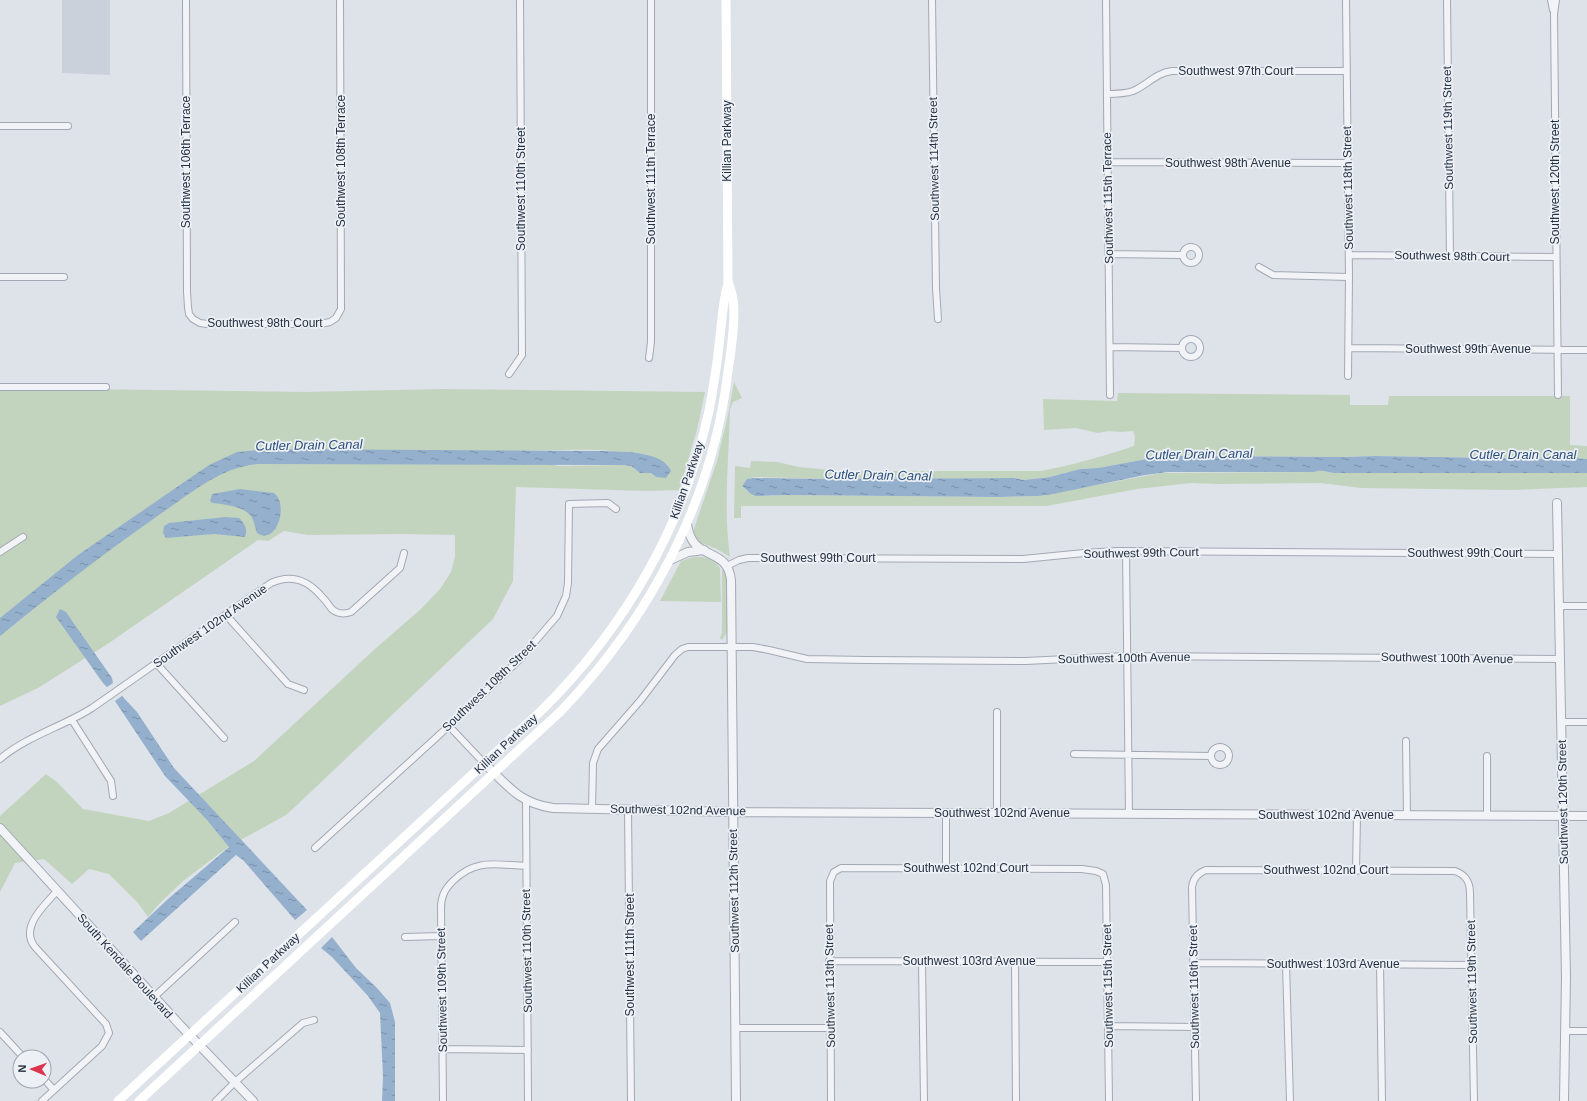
<svg xmlns="http://www.w3.org/2000/svg" width="1587" height="1101" font-family="Helvetica,sans-serif">
  <defs>
    <pattern id="water-ripples" width="26" height="14" patternUnits="userSpaceOnUse"><rect width="26" height="14" fill="#94b0cd"/><path d="M2 4q2-2 4 0t4 0M15 11q2-2 4 0t4 0" fill="none" stroke="#7990a8"/></pattern>
  </defs>
  <rect width="100%" height="100%" fill="#dee2e9"/>
  <path fill="#cbd1db" d="M62 0H110V75L62 73Z"/>
  <path fill="#c3d4be" fill-rule="evenodd" d="M734 382 742 398 733 402 730 409C729 458 723 508 730 557L717 549 699 542 694 536V529L717 461 728 415Z
    M0 388 305 392 441 389 705 392 697 430 679 490 648 491 516 487 513 581 493 619 296 806 286 815 228 847 183 881 159 904 148 917 138 903 109 874 89 869 72 884 44 859 15 863 0 892V816L46 774 57 782 83 809 149 821 169 813 254 761 376 648 421 609 440 589 451 572 455 556V535L401 534 308 535 284 531 268 541 258 540 106 645 38 688 0 706ZM518 451C551 451 647 443 669 468L656 477 651 473H640L631 466 623 465 558 466Z
    M1118 393 1350 395V405H1388L1389 396H1570V445L1587 446V459L1375 456 1346 457 1163 456 1098 468 1080 469 1050 477 1024 480 1014 478 826 479 757 477 747 479 742 486C753 500 770 495 787 495L998 497 1038 496 1161 473 1314 472C1321 469 1327 472 1334 473H1587V487L1510 490 1361 488 1321 483 1217 484 1191 483 1137 489 1047 506H741V518H734L735 466 750 468 751 461 777 462 799 467 841 471H1041C1073 465 1104 456 1134 446L1135 436 1133 431 1121 432 1108 431 1098 433 1076 428 1044 430 1043 399 1117 401Z
    M694 557C705 556 713 559 720 568L721 602 660 601 681 561Z
    M722 568 726 575 728 586V631L722 640 720 638 722 633Z"/>
  <path fill="url(#water-ripples)" d="M270 449 606 451C624 452 663 451 671 471L666 478 656 477 651 473H640L631 466 623 465 258 464C220 467 190 494 159 515 104 553 52 594 0 636V618L78 555 209 465 237 452Z
    M1163 456 1346 457 1375 456 1565 459 1569 458 1587 459V473H1334C1327 472 1321 469 1314 472H1168L1145 475 1053 494 1038 496 998 497 787 495 756 496 751 494 742 486 747 479 753 478 826 479 1014 478 1024 480 1050 477 1080 469 1098 468Z
    M240 489 274 493C289 504 277 546 257 533 255 528 254 520 251 516 243 506 223 504 212 503L210 501 212 494Z
    M225 517 239 518C245 524 248 529 245 537L214 534 166 538 163 533 164 526 169 523Z
    M60 609 66 612 112 678 113 683 107 687 103 683 56 617Z
    M122 696 137 712 174 768 307 910 295 920 243 860 236 855 141 941 133 932 168 899 229 847 207 820 165 776 115 701Z
    M332 937 356 968 376 987 390 1003 395 1022V1101H382L383 1076 380 1013 368 996 332 957 321 948Z"/>
  <g fill="none" stroke-linecap="round" stroke-linejoin="round">
    <g stroke="#a3a9b4" stroke-width="8">
      <path id="minor" d="M186 0 187 292 188 307 189 314 193 319 200 323 207 324H320L330 322 336 318 341 309 340 0
        M932 0 936 288 938 319
        M1106 0 1110 395
        M1346 0 1349 277 1348 376
        M1447 0 1450 257
        M1551 0 1553 10
        M1556 0 1554 14 1558 395
        M1107 94C1116 94 1124 94 1133 91 1147 85 1156 73 1172 71H1346
        M0 126H68
        M1108 162 1347 163
        M1183 255a8 8 0 1 1 16 0a8 8 0 1 1-16 0Z
        M1109 254 1182 255
        M1349 255 1556 257
        M1259 267 1273 275 1349 277
        M0 277H64
        M1182 348a9 9 0 1 1 18 0a9 9 0 1 1-18 0Z
        M1110 347 1182 348
        M1349 348 1587 350
        M649 358 651 342V0
        M509 374 522 355 520 0
        M0 387H106
        M1126 551 1129 814
        M0 552 23 537
        M727 566 739 560 748 558 1023 559 1084 553 1117 551 1558 554
        M1559 606H1587
        M226 615 288 684 304 690
        M156 663 224 738
        M72 720 111 781 113 796
        M1561 722H1587
        M449 726 484 763
        M1406 741 1407 815
        M1211 756a9 9 0 1 1 18 0a9 9 0 1 1-18 0Z
        M1074 754 1211 756
        M1487 756V816
        M0 759C27 736 62 727 92 708L271 583C293 573 309 581 323 598 327 601 329 607 333 610 338 614 345 614 351 612L400 568 404 553
        M526 801 528 1101
        M592 809 593 763 598 749 640 701 675 655 682 649 688 647H753L769 650 807 659 866 660 1026 661 1127 656 1560 659
        M628 810 631 1101
        M997 813V712
        M315 848 449 726 520 659 557 616 566 596 568 583 569 504 608 503 616 509
        M946 868V812
        M1356 871 1357 815
        M405 937 441 936
        M829 961 1108 962
        M922 962 924 1101
        M1015 962 1016 1101
        M1194 963 1471 965
        M1286 964 1290 1101
        M1380 964 1382 1101
        M154 997 235 922
        M1108 1026 1196 1027
        M736 1028H830
        M1565 1031H1587
        M0 1032 23 1057
        M443 1049 528 1050
        M44 1079 53 1089
        M42 1101 102 1046 109 1033 106 1024 35 947C19 927 45 905 57 891
        M216 1101 235 1082 303 1023 314 1020
        M443 1101 441 908C441 896 445 889 453 881 476 858 497 865 526 866
        M831 1101 830 881 834 872 841 868 1082 869 1096 871 1103 874 1106 885 1109 1101
        M1196 1101 1192 887C1193 878 1198 873 1206 870L1455 871C1466 875 1470 882 1470 893L1474 1101"/>
    </g>
    <g stroke="#a3a9b4" stroke-width="10">
      <path id="tertiary" d="M1557 503 1566 977 1564 1101
        M687 524C688 531 690 538 695 544 709 558 728 554 731 580L736 1101
        M670 560 688 552 704 550
        M484 763C508 786 519 803 553 808L733 812 1587 816
        M0 828 180 1025 253 1101"/>
    </g>
    <use href="#minor" stroke="#f1f3f7" stroke-width="6"/>
    <use href="#tertiary" stroke="#f1f3f7" stroke-width="8"/>
    <path stroke="#fff" stroke-width="9" d="M118 1101 542 710C625 628 684 525 709 411 713 389 717 367 719 345 722 324 722 303 728 283
      M139 1101 561 711C650 618 713 500 728 371 731 352 736 317 733 299 732 293 730 287 728 281L726 0"/>
  </g>
  <g text-anchor="middle" dominant-baseline="central" stroke-width="3.5" stroke-linejoin="round" paint-order="stroke">
    <g font-size="12" fill="#253042" stroke="#edf1f6">
      <text x="1236" y="71">Southwest 97th Court</text>
      <text transform="translate(1448 128) rotate(-91)">Southwest 119th Street</text>
      <text transform="translate(727 141) rotate(-90)">Killian Parkway</text>
      <text transform="translate(934 159) rotate(-91)">Southwest 114th Street</text>
      <text transform="translate(341 161) rotate(-90)">Southwest 108th Terrace</text>
      <text transform="translate(186 162) rotate(-90)">Southwest 106th Terrace</text>
      <text x="1228" y="163">Southwest 98th Avenue</text>
      <text transform="translate(651 179) rotate(-90)">Southwest 111th Terrace</text>
      <text transform="translate(1555 182) rotate(-90)">Southwest 120th Street</text>
      <text transform="translate(1348 188) rotate(-91)">Southwest 118th Street</text>
      <text transform="translate(521 189) rotate(-90)">Southwest 110th Street</text>
      <text transform="translate(1108 198) rotate(-91)">Southwest 115th Terrace</text>
      <text transform="translate(1452 256) rotate(1)">Southwest 98th Court</text>
      <text x="265" y="323">Southwest 98th Court</text>
      <text x="1468" y="349">Southwest 99th Avenue</text>
      <text transform="translate(687 480) rotate(-71)">Killian Parkway</text>
      <text transform="translate(1141 553) rotate(-1)">Southwest 99th Court</text>
      <text x="1465" y="553">Southwest 99th Court</text>
      <text x="818" y="558">Southwest 99th Court</text>
      <text transform="translate(210 626) rotate(-35)">Southwest 102nd Avenue</text>
      <text transform="translate(1124 658) rotate(-1)">Southwest 100th Avenue</text>
      <text transform="translate(1447 658) rotate(1)">Southwest 100th Avenue</text>
      <text transform="translate(489 686) rotate(-44)">Southwest 108th Street</text>
      <text transform="translate(506 744) rotate(-43)">Killian Parkway</text>
      <text transform="translate(1563 802) rotate(-91)">Southwest 120th Street</text>
      <text transform="translate(678 810) rotate(1)">Southwest 102nd Avenue</text>
      <text x="1002" y="813">Southwest 102nd Avenue</text>
      <text x="1326" y="815">Southwest 102nd Avenue</text>
      <text x="966" y="868">Southwest 102nd Court</text>
      <text x="1326" y="870">Southwest 102nd Court</text>
      <text transform="translate(734 891) rotate(-91)">Southwest 112th Street</text>
      <text transform="translate(527 951) rotate(-91)">Southwest 110th Street</text>
      <text transform="translate(630 955) rotate(-90)">Southwest 111th Street</text>
      <text x="969" y="961">Southwest 103rd Avenue</text>
      <text transform="translate(268 963) rotate(-43)">Killian Parkway</text>
      <text x="1333" y="964">Southwest 103rd Avenue</text>
      <text transform="translate(125 966) rotate(48)">South Kendale Boulevard</text>
      <text transform="translate(1472 982) rotate(-91)">Southwest 119th Street</text>
      <text transform="translate(830 986) rotate(-91)">Southwest 113th Street</text>
      <text transform="translate(1108 986) rotate(-91)">Southwest 115th Street</text>
      <text transform="translate(1194 987) rotate(-91)">Southwest 116th Street</text>
      <text transform="translate(442 990) rotate(-91)">Southwest 109th Street</text>
    </g>
    <g font-size="13" font-style="italic" fill="#2b4e7a" stroke="#edf1f6">
      <text transform="translate(309 445) rotate(-1)">Cutler Drain Canal</text>
      <text transform="translate(1199 454) rotate(-1)">Cutler Drain Canal</text>
      <text x="1523" y="454">Cutler Drain Canal</text>
      <text transform="translate(878 475) rotate(1)">Cutler Drain Canal</text>
    </g>
  </g>
  <g transform="translate(32 1069) rotate(272)"><circle r="19" fill="#edf1f6" stroke="#9da4ae"/>
  <path d="M0-3L7 15L0 10L-7 15Z" fill="#dd344e"/>
  <text y="-6" font-size="11" font-weight="bold" text-anchor="middle" fill="#253042">N</text>
  </g>
</svg>
